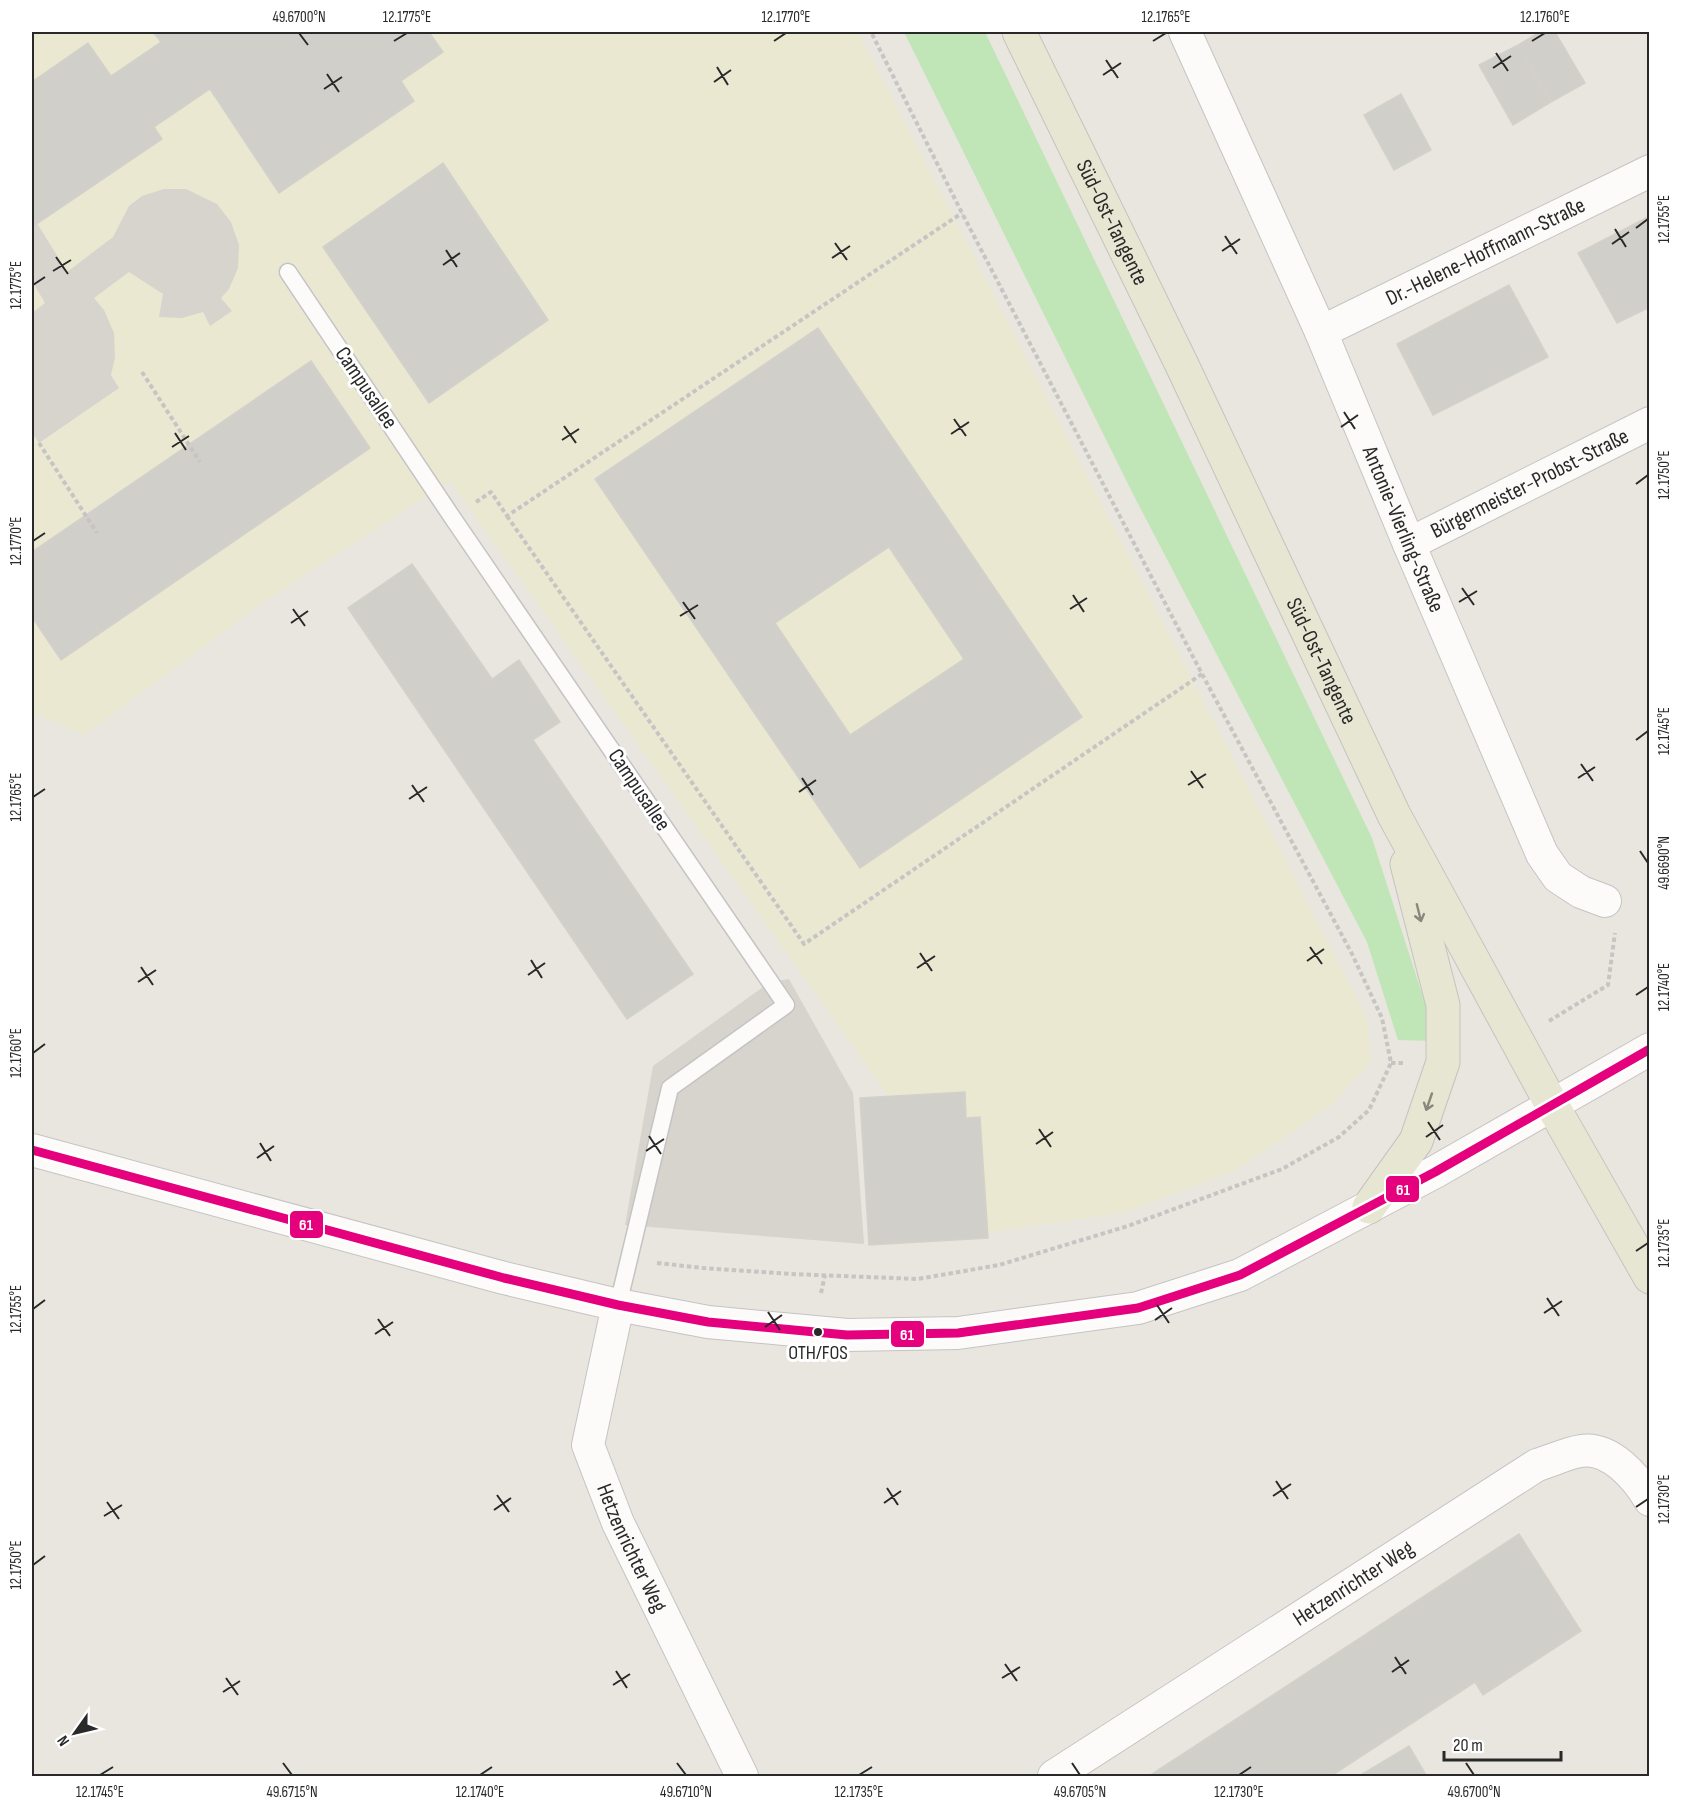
<svg xmlns="http://www.w3.org/2000/svg" width="1681" height="1808" font-family="'Sofia Sans Condensed',sans-serif">
  <rect width="100%" height="100%" fill="#e8e6de"/>
  <path fill="#ebe8d2" d="M32 32H858L1366 1016 1372 1061 1333 1104 1234 1171 1126 1212 986 1233 450 481 265 601 85 735 32 713Z"/>
  <path fill="#c0e5b6" d="M904 32H985L1372 838 1437 1041 1398 1040 1367 942 1134 496Z"/>
  <path fill="#d6d4cd" d="M164 189H186L217 204 231 222 239 245 238 268 229 289 221 298 232 311 210 326 203 312 182 318 159 317 163 294 129 272 94 298 104 310 114 333 115 357 111 375 119 388 39 443 32 433V313L45 303 32 281V227L37 223 67 272 113 237 129 206 142 196Z
    M789 979 853 1093 864 1244 625 1225 653 1066 756 992 771 982Z"/>
  <path fill="#d1cfc9" stroke="#d3d1ca" stroke-width="1.5" fill-rule="evenodd" d="M153 32H429L443 52 401 81 414 101 279 193 210 89 154 127 162 139 32 227V82L88 43 111 76 161 42Z
    M1540 32H1555L1585 83 1551 102 1518 45Z
    M1518 45 1551 102 1513 125 1479 65Z
    M1401 94 1431 150 1394 170 1364 115Z
    M443 163 548 320 429 403 323 247Z
    M1650 216V307L1617 323 1578 253Z
    M1509 285 1548 357 1433 415 1397 344Z
    M818 328 1082 717 860 868 595 479ZM889 547 964 659 850 735 775 623Z
    M311 361 370 448 61 660 32 617V552Z
    M412 564 492 679 519 660 560 722 533 740 693 974 627 1019 348 608Z
    M965 1092 966 1118 980 1117 988 1238 869 1245 860 1098Z
    M1519 1534 1581 1631 1483 1695 1475 1682 1331 1776H1149Z
    M1409 1746 1426 1775 1424 1776H1359Z"/>
  <g fill="none" stroke-linecap="round" stroke-linejoin="round">
    <g stroke="#c5c4c4" stroke-width="19">
      <path id="service" d="M288 272 452 517 786 1005 670 1088 618 1305"/>
    </g>
    <g stroke="#c5c4c4" stroke-width="34">
      <g id="minor">
        <path id="s1" d="M1185 32 1321 332 1409 544 1542 854 1558 877 1581 892 1605 901"/>
        <path id="s2" d="M1321 332 1650 171"/>
        <path id="s3" d="M1409 544 1650 423"/>
        <path d="M32 1150 504 1278 618 1305 708 1322 847 1335 958 1333 1138 1308 1240 1275 1435 1172 1650 1049"/>
        <path id="s4" d="M618 1305 588 1445 618 1523 742 1776"/>
        <path id="s5" d="M1054 1776 1537 1465C1551 1461 1567 1453 1581 1451 1610 1446 1637 1478 1650 1500"/>
      </g>
    </g>
    <g stroke="#c4c3c0" stroke-width="35">
      <g id="primary">
        <path id="s6" d="M1019 32 1181 363 1394 815 1552 1105 1650 1277"/>
        <path d="M1369 1207 1416 1141 1443 1062V1005L1407 864"/>
      </g>
    </g>
    <path stroke="#c6c5c4" stroke-width="4" stroke-dasharray="4.5 3" stroke-linecap="butt" d="M1649 32 1650 33
      M142 372 200 462
      M39 443 97 533
      M476 502 491 492 507 516 962 213
      M507 516 804 944 1202 674
      M1549 1021 1608 985 1615 933
      M1391 1063H1406
      M657 1263 703 1268 791 1274 918 1279 999 1265 1128 1226 1282 1169 1339 1137 1369 1110 1391 1063 1382 1018 1352 954 1202 674 962 213 871 32
      M821 1293 825 1275"/>
    <use href="#service" stroke="#fcfbfa" stroke-width="16"/>
    <use href="#minor" stroke="#fcfbfa" stroke-width="32"/>
    <use href="#primary" stroke="#e6e6d2" stroke-width="33"/>
    <g stroke="#fff" stroke-width="14">
      <path id="bus-1" d="M32 1150 504 1278 618 1305 708 1322 847 1335 958 1333 1138 1308 1240 1275 1435 1172 1650 1049"/>
    </g>
    <use href="#bus-1" stroke="#e5007d" stroke-width="9"/>
  </g>
  <defs><path id="oneway-shaft" d="M-6 0H5M1.5-3L5.5 0L1.5 3" fill="none" stroke-width="1.6" stroke-linecap="round" stroke-linejoin="round" transform="scale(1.5)"/></defs>
  <g stroke="#88887e">
    <use href="#oneway-shaft" transform="translate(1419 913) rotate(76)"/>
    <use href="#oneway-shaft" transform="translate(1429 1102) rotate(109)"/>
  </g>
  <path fill="none" stroke="#292929" stroke-width="2" d="M299 33 308 45M394 41 407 33M774 41 786 33M1153 41 1166 33M1532 41 1545 33M1496 53 1508 71M1106 60 1118 78M717 67 728 85M1493 68 1511 56M327 74 339 92M1103 75 1121 63M714 82 731 70M324 89 342 77M1636 228 1648 219M1615 229 1626 247M1225 236 1237 254M835 243 847 260M1612 244 1629 232M446 250 457 267M1222 251 1240 239M56 257 68 274M832 258 850 246M443 265 460 253M53 271 71 260M33 285 45 277M1344 412 1355 429M954 419 966 436M564 426 576 443M1341 427 1358 415M175 433 186 450M951 434 969 422M562 440 579 429M172 447 189 436M1636 484 1648 475M33 541 45 533M1462 588 1474 605M1073 595 1084 612M683 602 695 619M1459 602 1477 591M293 609 305 626M1070 609 1087 598M680 616 698 605M291 623 308 611M1636 740 1648 731M1581 764 1593 781M1191 771 1203 788M802 778 813 795M1578 778 1595 767M412 785 424 802M1188 785 1206 774M799 792 816 780M33 797 45 789M409 799 427 787M1640 851 1648 863M1310 947 1322 964M920 953 932 971M531 960 542 978M1307 961 1324 949M141 967 153 985M917 968 935 956M528 975 545 963M138 982 156 970M1636 995 1648 987M33 1053 45 1044M1428 1122 1440 1140M1039 1129 1051 1147M649 1136 661 1154M1426 1137 1443 1125M260 1143 271 1161M1036 1144 1053 1132M646 1151 664 1139M257 1158 274 1146M1636 1251 1648 1243M1547 1298 1559 1316M1157 1305 1169 1323M33 1309 45 1300M768 1312 780 1330M1544 1313 1562 1301M378 1319 390 1336M1155 1320 1172 1308M765 1327 782 1315M375 1334 393 1322M1276 1481 1288 1499M887 1488 898 1505M497 1495 509 1512M1273 1496 1291 1484M107 1502 119 1519M884 1503 901 1491M1636 1507 1648 1499M494 1510 511 1498M104 1516 122 1505M33 1565 45 1556M1395 1657 1406 1674M1005 1664 1017 1681M616 1671 627 1688M1392 1672 1409 1660M226 1678 238 1695M1002 1678 1020 1667M613 1685 630 1674M223 1692 240 1681M283 1763 292 1775M677 1763 686 1775M1072 1763 1080 1775M1466 1763 1474 1775M100 1775 113 1767M480 1775 492 1767M859 1775 872 1767M1239 1775 1251 1767"/>
  <circle fill="#292929" stroke="#fff" stroke-width="2" cx="818" cy="1332" r="5"/>
  <g text-anchor="middle" dominant-baseline="central" stroke-width="6" stroke-linejoin="round" paint-order="stroke">
    <g font-size="20" fill="#292929" stroke="#fff">
      <text x="818" y="1353">OTH/FOS</text>
    </g>
    <g font-size="22" fill="#292929" stroke="#fff">
      <text stroke="none"><textPath href="#s6" startOffset="212">Süd-Ost-Tangente</textPath></text>
      <text stroke="none"><textPath href="#s2" startOffset="183">Dr.-Helene-Hoffmann-Straße</textPath></text>
      <text transform="translate(366 388) rotate(56)">Campusallee</text>
      <text stroke="none"><textPath href="#s3" startOffset="135">Bürgermeister-Probst-Straße</textPath></text>
      <text stroke="none"><textPath href="#s1" startOffset="543">Antonie-Vierling-Straße</textPath></text>
      <text stroke="none"><textPath href="#s6" startOffset="698">Süd-Ost-Tangente</textPath></text>
      <text transform="translate(639 790) rotate(56)">Campusallee</text>
      <text stroke="none"><textPath href="#s4" startOffset="255">Hetzenrichter Weg</textPath></text>
      <text stroke="none"><textPath href="#s5" startOffset="356">Hetzenrichter Weg</textPath></text>
    </g>
  </g>
  <g stroke="#fff" stroke-width="2">
    <rect x="1385" y="1175" width="35" height="28" rx="6" fill="#e5007d"/>
    <rect x="289" y="1210" width="35" height="29" rx="6" fill="#e5007d"/>
    <rect x="890" y="1320" width="35" height="28" rx="6" fill="#e5007d"/>
  </g>
  <g font-size="16" text-anchor="middle" font-weight="bold" fill="#fff">
    <text x="1403" y="1195">61</text>
    <text x="306" y="1230">61</text>
    <text x="907" y="1340">61</text>
  </g>
  <rect width="1681" height="1808" fill="none" stroke="#ffffff" stroke-width="66"/>
  <g transform="translate(75 1733) rotate(236)" stroke="#ffffff" stroke-width="4.5" paint-order="stroke">
  <path d="M0-4.5L10 22L0 15L-10 22Z" fill="#292929"/>
  <text y="-9" font-size="16" font-weight="bold" text-anchor="middle" fill="#292929">N</text>
  </g>
  <path d="M1444 1751v9h117v-9" fill="none" stroke="#292929" stroke-width="3"/>
  <text x="1453" y="1751" font-size="18" fill="#292929" stroke="#ffffff" stroke-width="4.5" paint-order="stroke">20 m</text>
  <rect x="33" y="33" width="1615" height="1742" fill="none" stroke="#292929" stroke-width="2"/>
  <g font-size="15" text-anchor="middle" fill="#292929">
    <text x="299" y="22">49.6700°N</text>
    <text x="407" y="22">12.1775°E</text>
    <text x="786" y="22">12.1770°E</text>
    <text x="1166" y="22">12.1765°E</text>
    <text x="1545" y="22">12.1760°E</text>
    <text transform="translate(1664 219) rotate(-90)" y="5">12.1755°E</text>
    <text transform="translate(16 285) rotate(-90)" y="5">12.1775°E</text>
    <text transform="translate(1664 475) rotate(-90)" y="5">12.1750°E</text>
    <text transform="translate(16 541) rotate(-90)" y="5">12.1770°E</text>
    <text transform="translate(1664 731) rotate(-90)" y="5">12.1745°E</text>
    <text transform="translate(16 797) rotate(-90)" y="5">12.1765°E</text>
    <text transform="translate(1664 863) rotate(-90)" y="5">49.6690°N</text>
    <text transform="translate(1664 987) rotate(-90)" y="5">12.1740°E</text>
    <text transform="translate(16 1053) rotate(-90)" y="5">12.1760°E</text>
    <text transform="translate(1664 1243) rotate(-90)" y="5">12.1735°E</text>
    <text transform="translate(16 1309) rotate(-90)" y="5">12.1755°E</text>
    <text transform="translate(1664 1499) rotate(-90)" y="5">12.1730°E</text>
    <text transform="translate(16 1565) rotate(-90)" y="5">12.1750°E</text>
    <text x="100" y="1797">12.1745°E</text>
    <text x="292" y="1797">49.6715°N</text>
    <text x="480" y="1797">12.1740°E</text>
    <text x="686" y="1797">49.6710°N</text>
    <text x="859" y="1797">12.1735°E</text>
    <text x="1080" y="1797">49.6705°N</text>
    <text x="1239" y="1797">12.1730°E</text>
    <text x="1474" y="1797">49.6700°N</text>
  </g>
</svg>
